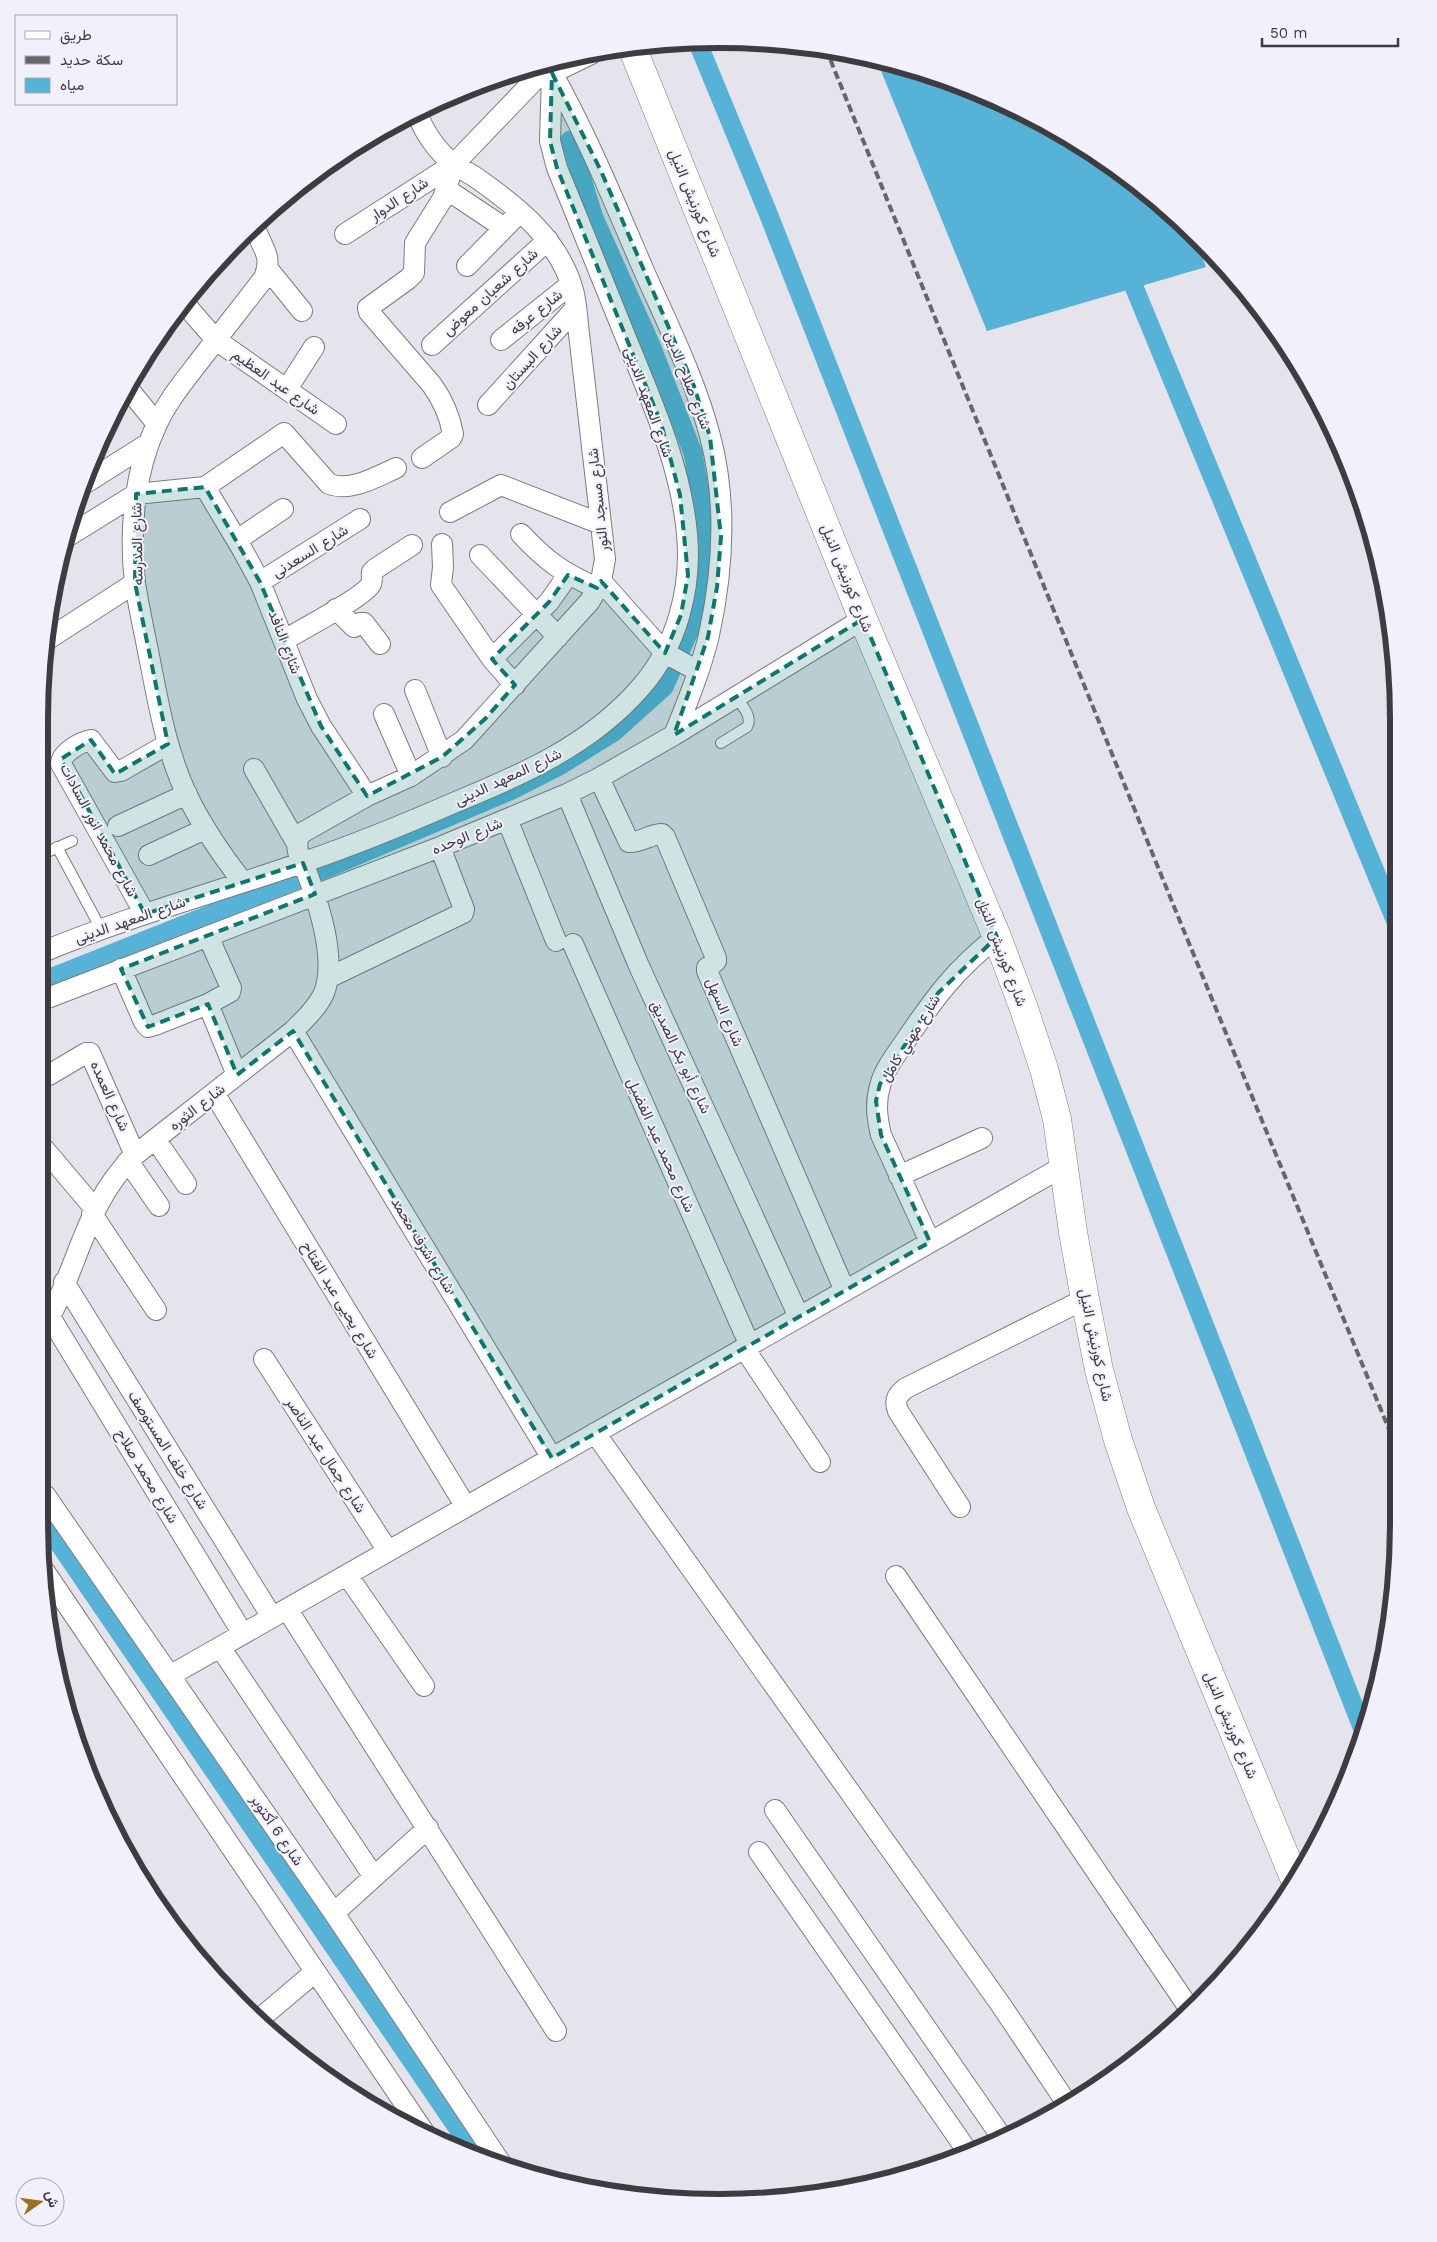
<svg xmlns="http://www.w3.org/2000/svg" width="1437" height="2242" font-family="'Work Sans',Vazirmatn,sans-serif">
  <rect width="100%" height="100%" fill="#e5e3ec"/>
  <path fill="#57b2d7" d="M877 61 937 75 1058 130 1166 207 1196 239 1206 267 987 331Z"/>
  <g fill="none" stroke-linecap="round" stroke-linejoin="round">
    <path stroke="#57b2d7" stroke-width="19" d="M697 41 768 213 1362 1727
      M1125 265 1396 922
      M45 980 330 867 512 790 561 765 614 732 664 687 696 616 707 534 693 453 650 343 594 218 570 140
      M45 1523 478 2158"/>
    <g stroke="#7d7b83" stroke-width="12">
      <path id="service" d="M721 743 747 727C753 716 742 706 736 697
        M57 847 101 929
        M45 853 72 841"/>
    </g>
    <g stroke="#7d7b83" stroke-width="22">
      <path id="minor" d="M591 54 552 73C588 137 615 204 644 271 668 325 695 379 710 436 727 500 723 571 709 635 701 669 687 703 674 735
        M446 189 503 227
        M345 234 454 164 548 66
        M467 266 520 212
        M268 269 302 311
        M184 303 216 340 336 424
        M501 340 571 284
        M432 345 548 240
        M126 386 157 424
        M287 389 314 347
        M488 405 576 308
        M422 458 451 438 453 434C450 417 442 399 432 385L369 312 368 308 408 279 414 273 415 243 443 198 454 164
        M84 484 149 443
        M205 487 242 549 260 582 307 699 321 726 367 796
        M450 512 501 485 601 524
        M521 534C546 561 563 573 597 588
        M70 535 136 494 205 487 284 433 329 484C351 492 376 477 396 468
        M237 540 283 509
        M442 544 443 567 441 585 492 659 515 685
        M480 555 558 637
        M601 581 665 653 698 671
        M260 582 360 519
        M336 609 354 627 360 623H364L380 644
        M284 640C300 631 365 596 371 584 373 580 371 576 372 572L375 569 412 545
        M45 641 135 583
        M492 659 549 602 568 575
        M415 690 442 757
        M384 714 411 776
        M254 769 296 842
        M599 778 629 842C641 843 650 834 662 834L665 837 716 958V961L707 968V971L845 1291
        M567 794 639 966 799 1317
        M507 819 556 941
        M118 826 187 794
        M149 855 205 829
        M242 881C221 854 202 826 187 795 167 753 159 707 150 661 145 635 139 609 135 583 129 531 134 472 157 424 168 400 185 380 201 359 222 332 243 305 264 278 274 253 260 248 255 226
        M145 914 61 764C61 753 80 742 91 740L115 772 121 771 168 744
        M573 944 750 1346
        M45 951C129 916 218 892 304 862 354 845 403 825 451 804 521 775 590 746 641 687 677 646 692 588 687 534 681 467 653 404 628 343 604 284 581 226 557 168L550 141 552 73 545 62
        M121 969 144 1022 148 1027 155 1025 208 1004 230 992 231 988 208 936
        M328 978 463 913 464 909 440 847
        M45 999 440 847 567 794 599 778 674 735 863 619
        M208 1004 237 1075
        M293 1031 552 1458
        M49 1075 86 1053H90L135 1155
        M214 1093 466 1507
        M156 1140 186 1184
        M45 1150 95 1209
        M128 1161 159 1206
        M899 1176 982 1138
        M92 1214 156 1310
        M930 1242 881 1135C877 1118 875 1103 880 1086 884 1070 895 1056 904 1043 933 1000 955 969 997 937
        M64 1282 272 1617
        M50 1317 243 1634
        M45 1326C78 1269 85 1202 135 1155L293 1031C304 1020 317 1008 324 993 337 959 319 905 307 873 301 859 293 849 300 834L367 796 411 776 464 740 590 601 601 581 605 559 578 325C577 314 576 301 573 290 559 240 519 208 478 179 471 174 463 170 455 165 437 152 423 131 416 110
        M744 1348 820 1462
        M264 1359 388 1551
        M595 1433 1001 2005 1068 2105
        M45 1495 334 1913 504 2168
        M960 1507 898 1411C894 1400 897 1395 906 1388L1085 1299
        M45 1572 428 2138
        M347 1575 424 1686
        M896 1576 1189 2008
        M287 1609 556 2031
        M220 1647 374 1877
        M171 1675 1064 1166
        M775 1810 1003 2139
        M759 1852 968 2152
        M334 1913 428 1828
        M257 2021 315 1972"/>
    </g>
    <g stroke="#7d7b83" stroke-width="29">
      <path id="secondary" d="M632 47 863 619 997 937 1024 1009 1044 1069 1057 1119 1073 1232 1085 1299 1099 1370 1118 1440 1141 1508 1295 1880"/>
    </g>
    <use href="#service" stroke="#fff" stroke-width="10"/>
    <use href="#minor" stroke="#fff" stroke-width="20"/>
    <use href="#secondary" stroke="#fff" stroke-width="28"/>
    <path stroke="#66656a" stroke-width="4" stroke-dasharray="8 4" stroke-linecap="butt" d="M826 49 1177 914 1393 1439"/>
  </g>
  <path fill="#0f766e" fill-opacity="0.2" stroke="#0f766e" stroke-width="4" stroke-dasharray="10 6" stroke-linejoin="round" d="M552 73 601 171 694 386 710 437 721 537 717 587 708 637 674 735 863 619 997 937 938 993 880 1084 876 1101 881 1135 930 1242 552 1458 293 1031 237 1075 208 1004 148 1027 121 969 315 894 303 863 145 914 61 759 91 740 115 774 168 744 135 583 136 494 205 487 260 582 321 726 367 796 442 757 485 719 515 685 492 659 549 602 568 575 597 588 601 581 665 653 681 615 688 575 680 495 661 423 557 168 550 141Z"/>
  <g text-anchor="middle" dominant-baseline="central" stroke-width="4" stroke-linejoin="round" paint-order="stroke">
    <g font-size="15" fill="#3d3c40" stroke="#f2f0fa">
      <text transform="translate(399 199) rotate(-33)">شارع الدوار</text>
      <text transform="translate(695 203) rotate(68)">شارع كورنيش النيل</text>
      <text transform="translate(490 292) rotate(-42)">شارع شعبان معوض</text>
      <text transform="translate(536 312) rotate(-39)">شارع عرفه</text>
      <text transform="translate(532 357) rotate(-48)">شارع البستان</text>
      <text transform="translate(688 380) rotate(69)">شارع صلاح الدين</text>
      <text transform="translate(276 382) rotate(35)">شارع عبد العظيم</text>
      <text transform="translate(649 402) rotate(70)">شارع المعهد الدينى</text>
      <text transform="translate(598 500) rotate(-96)">شارع مسجد النور</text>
      <text transform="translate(137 544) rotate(-91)">شارع المدرسه</text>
      <text transform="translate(310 551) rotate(-32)">شارع السعدنى</text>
      <text transform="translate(847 578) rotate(68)">شارع كورنيش النيل</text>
      <text transform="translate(285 642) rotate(69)">شارع النافد</text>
      <text transform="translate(508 777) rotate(-25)">شارع المعهد الدينى</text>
      <text transform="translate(99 830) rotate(62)">شارع محمد انور السادات</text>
      <text transform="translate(467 836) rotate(-22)">شارع الوحده</text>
      <text transform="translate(130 920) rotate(-19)">شارع المعهد الدينى</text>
      <text transform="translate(1002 952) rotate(69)">شارع كورنيش النيل</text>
      <text transform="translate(725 1012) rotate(67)">شارع السهل</text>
      <text transform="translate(910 1038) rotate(-58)">شارع مهني كامل</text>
      <text transform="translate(681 1057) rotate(65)">شارع أبو بكر الصديق</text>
      <text transform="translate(110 1096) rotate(66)">شارع العمده</text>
      <text transform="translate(197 1107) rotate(-38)">شارع الثوره</text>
      <text transform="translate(661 1145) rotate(66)">شارع محمد عبد الفضيل</text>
      <text transform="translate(423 1245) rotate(59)">شارع اشرف محمد</text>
      <text transform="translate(340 1300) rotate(59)">شارع يحيى عبد الفتاح</text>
      <text transform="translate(1096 1345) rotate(78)">شارع كورنيش النيل</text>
      <text transform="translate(168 1450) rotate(58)">شارع خلف المستوصف</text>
      <text transform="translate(326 1455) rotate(57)">شارع جمال عبد الناصر</text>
      <text transform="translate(147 1476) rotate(59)">شارع محمد صلاح</text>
      <text transform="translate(1231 1725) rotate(67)">شارع كورنيش النيل</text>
      <text transform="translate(277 1830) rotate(56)">شارع 6 أكتوبر</text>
    </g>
  </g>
  <path d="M0 0H1437V2242H0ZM719 48H719A671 671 0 0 1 1390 719V1523A671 671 0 0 1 719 2194H719A671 671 0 0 1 48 1523V719A671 671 0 0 1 719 48Z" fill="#f2f0fa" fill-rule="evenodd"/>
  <path fill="none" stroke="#3d3c40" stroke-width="6" d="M719 48H719A671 671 0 0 1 1390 719V1523A671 671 0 0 1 719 2194H719A671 671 0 0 1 48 1523V719A671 671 0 0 1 719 48Z"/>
  <rect x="15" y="15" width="162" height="90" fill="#f2f0fa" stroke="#aaa8b0"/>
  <rect x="25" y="31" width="25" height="8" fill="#ffffff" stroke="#aaa8b0"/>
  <text x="60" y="40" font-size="15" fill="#3d3c40">طريق</text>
  <rect x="25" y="56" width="25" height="8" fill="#66656a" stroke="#aaa8b0"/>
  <text x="60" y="65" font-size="15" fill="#3d3c40">سكة حديد</text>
  <rect x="25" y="78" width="25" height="15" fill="#57b2d7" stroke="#aaa8b0"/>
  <text x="60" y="90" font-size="15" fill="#3d3c40">مياه</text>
  <g transform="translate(40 2202) rotate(76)"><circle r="24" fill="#f2f0fa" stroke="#aaa8b0"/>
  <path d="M0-4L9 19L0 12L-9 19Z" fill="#9d6e20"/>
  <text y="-8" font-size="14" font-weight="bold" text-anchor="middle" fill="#3d3c40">ش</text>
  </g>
  <path d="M1262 38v8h136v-8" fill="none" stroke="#3d3c40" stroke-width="2.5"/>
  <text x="1270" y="38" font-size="15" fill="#3d3c40" stroke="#f2f0fa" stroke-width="4" paint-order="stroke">50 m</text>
</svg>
